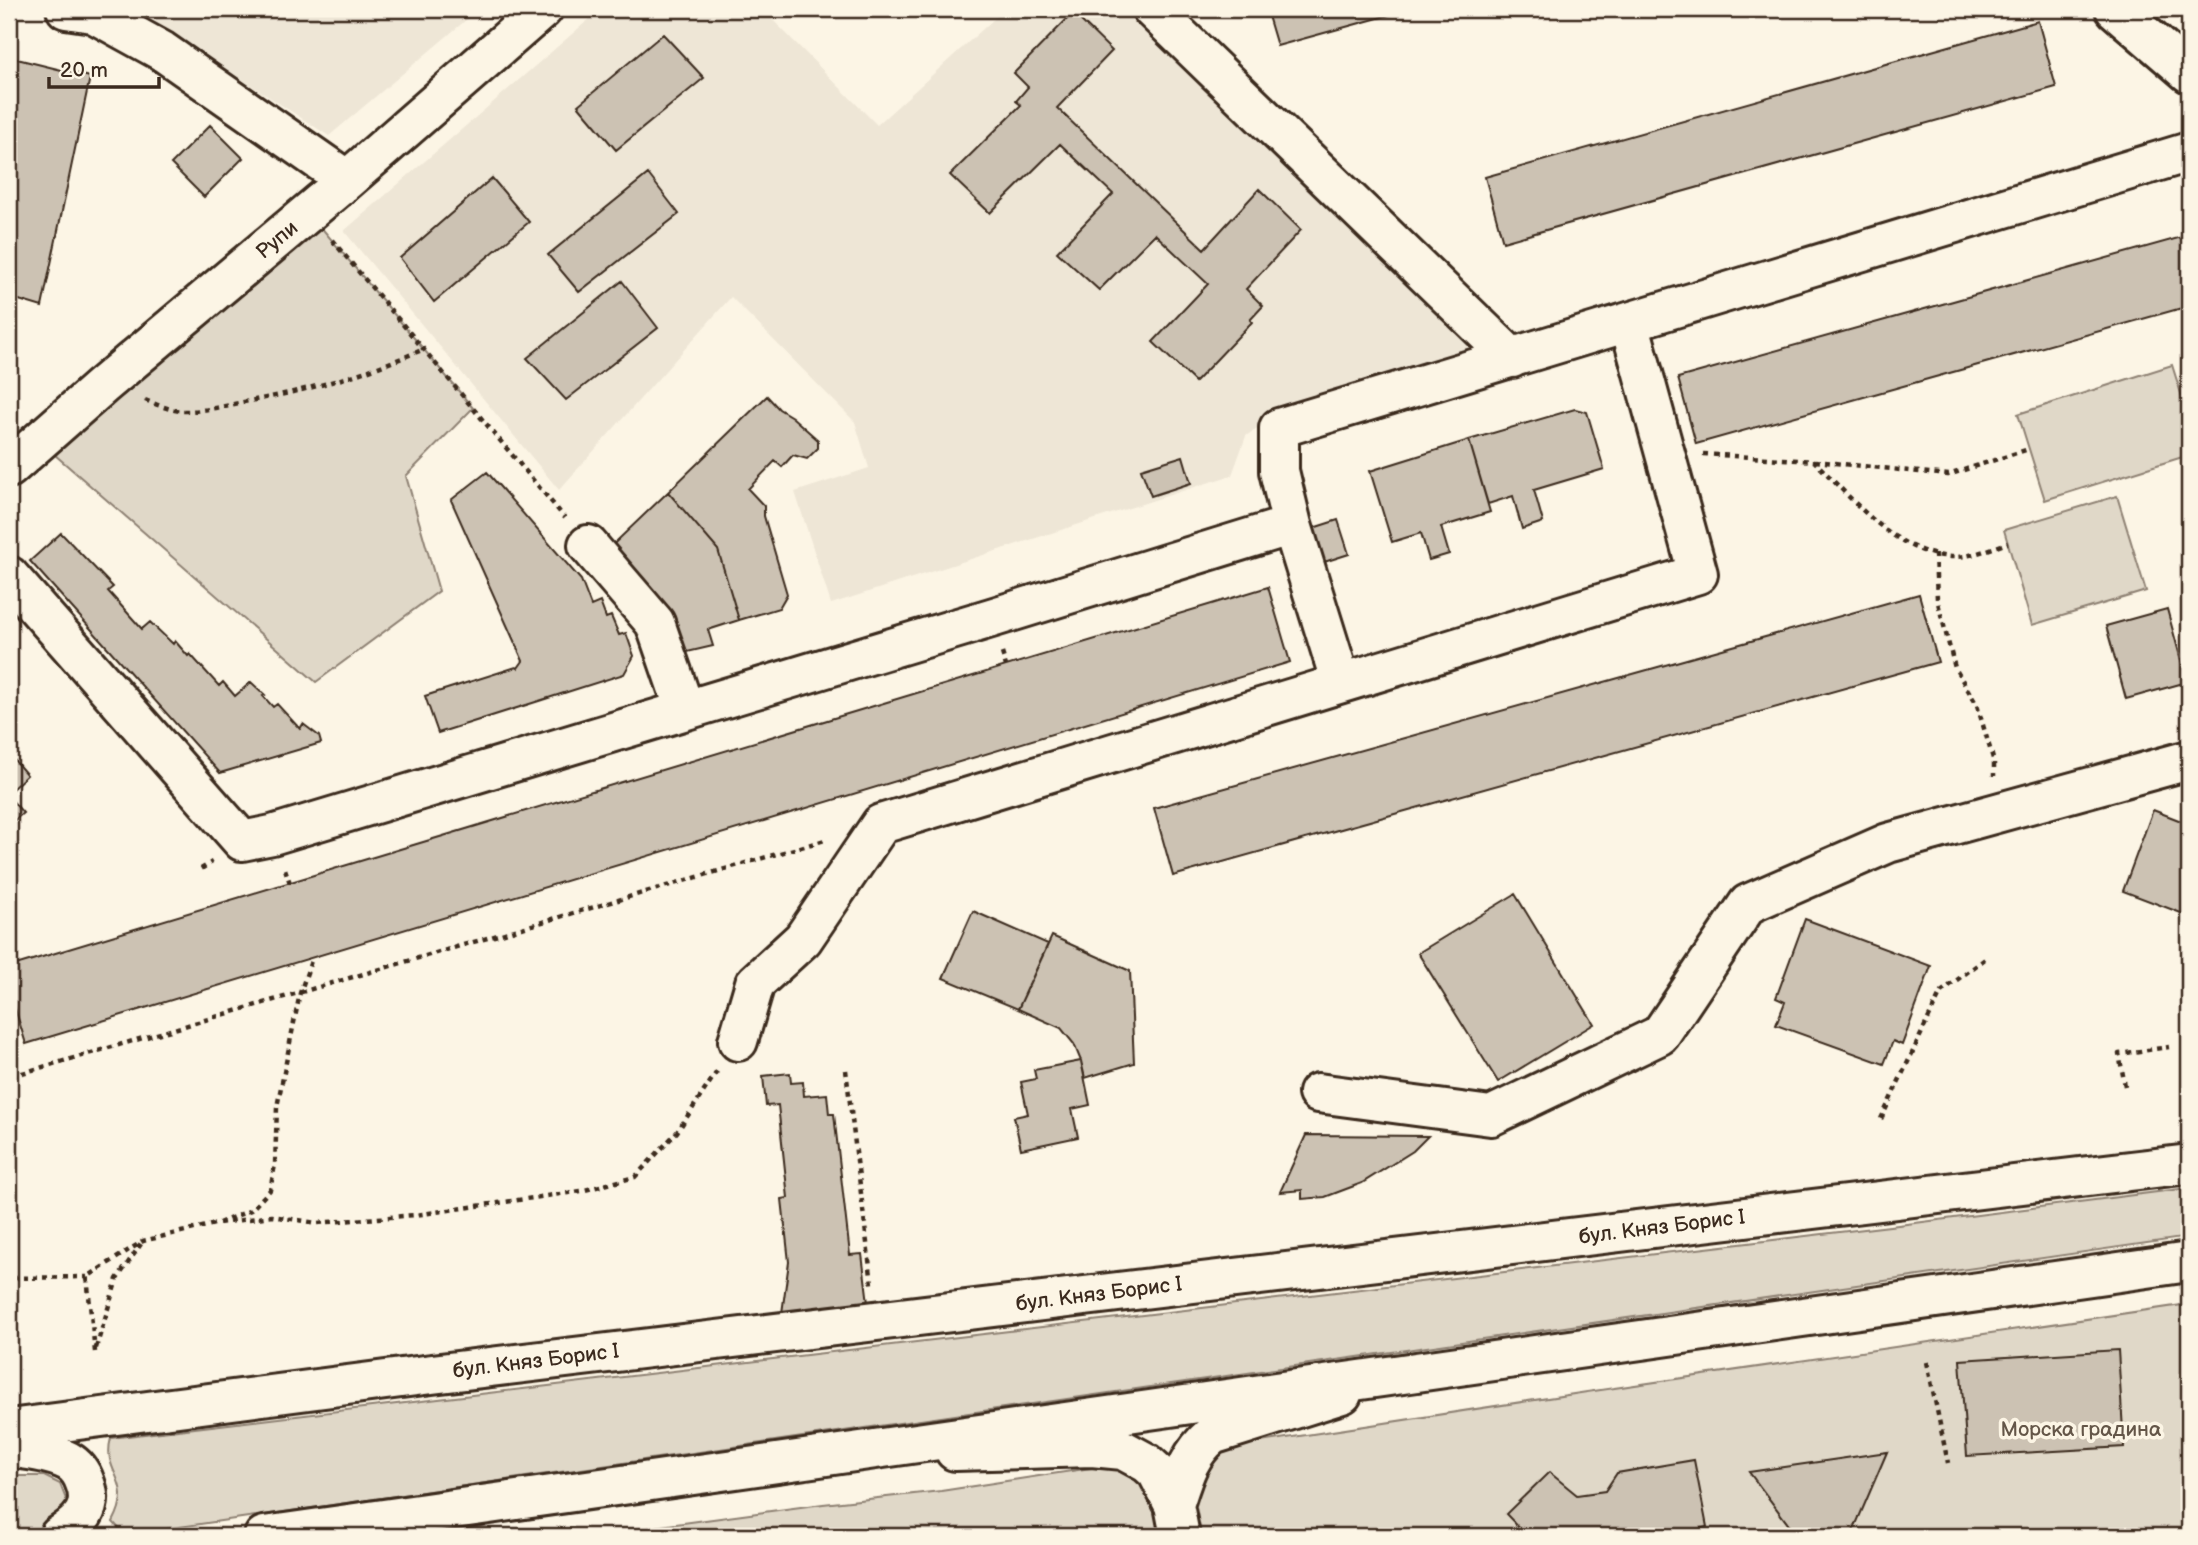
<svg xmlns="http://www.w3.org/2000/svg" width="2198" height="1545" font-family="'Balsamiq Sans',sans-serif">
  <rect width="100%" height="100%" fill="#fcf5e5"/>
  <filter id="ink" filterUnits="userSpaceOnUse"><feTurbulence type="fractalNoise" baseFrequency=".0143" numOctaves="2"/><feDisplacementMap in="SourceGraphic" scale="14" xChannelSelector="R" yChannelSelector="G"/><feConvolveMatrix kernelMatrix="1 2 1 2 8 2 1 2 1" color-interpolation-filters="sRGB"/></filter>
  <g filter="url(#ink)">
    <path fill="#eee6d6" d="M134 9H479L329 136Z
      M601 9H762L877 125 1005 9H1127L1478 341 1475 358 1271 418 1246 436 1232 475 831 604 795 492 869 468 855 422 731 297 559 490 344 231Z"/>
    <path fill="#e0d8c8" stroke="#8e8173" stroke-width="2" d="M309 213 473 408 406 476 439 591 316 682 39 441Z
      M2172 365 2189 419V455L2045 500 2018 414Z
      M2117 496 2146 591 2032 625 2004 530Z
      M2189 1188V1237L138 1533H123L113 1522C136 1479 101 1475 111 1438L1915 1223Z
      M2189 1304V1536H587L823 1504 941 1491 1587 1392Z
      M9 1476H44L60 1484 67 1502V1514C51 1534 34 1536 9 1536Z"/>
    <path fill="#ccc2b3" stroke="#3b2a1e" stroke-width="2" d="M1266 9H1411L1277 46Z
      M1073 13 1112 51 1057 108 1204 249 1259 189 1301 230 1246 289 1263 306 1250 320 1252 322 1195 382 1153 342 1208 284 1155 234 1099 290 1057 252 1113 194 1060 144 990 213 950 175 1021 105 1016 101 1028 87 1014 73Z
      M2038 21 2056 87 1503 242 1485 177Z
      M663 34 704 78 616 150 578 105Z
      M9 57 90 77 42 307 9 297Z
      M210 125 243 158 204 197 171 164Z
      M648 174 679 214 579 292 548 255Z
      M492 178 529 222 434 302 400 258Z
      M2189 235V306L1696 444 1678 378Z
      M622 281 658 328 566 400 527 358Z
      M767 396 779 409 792 417 818 440V448L807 459 793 455 782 467 775 461 748 489 764 506V516L787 594 779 608 739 620 718 550 668 492Z
      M1575 409 1587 412 1604 469 1534 490 1543 522 1522 529 1513 496 1488 504 1469 440Z
      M1469 440 1490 512 1441 527 1449 554 1429 560 1421 533 1392 542 1370 471Z
      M1183 456 1191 483 1151 496 1141 469Z
      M487 472 581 580 591 606 600 602 606 618 611 616 619 635 626 633 634 656 624 674 438 733 425 696 516 667 518 668 523 661 451 500Z
      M668 492 718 550 739 620 708 630 713 646 679 654 600 557Z
      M1338 520 1349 554 1321 563 1310 529Z
      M61 533 113 587 108 591 142 629 150 622 173 644 175 641 188 656 190 654 219 686 223 682 235 696 251 682 265 695 263 696 273 707 277 704 300 729 303 724 319 736 321 743 220 773 30 561Z
      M1268 587 1290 662 26 1044 9 989V967Z
      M1919 594 1938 662 1173 876 1154 808Z
      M2167 609 2187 682 2126 699 2106 626Z
      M9 754 27 775 9 792Z
      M9 797 23 813 9 825Z
      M2153 810 2189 824V916L2123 891Z
      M1515 894 1594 1024 1498 1082 1418 953Z
      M973 911 1048 944 1018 1009 943 978Z
      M1805 919 1931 966 1902 1045 1893 1041 1884 1064 1776 1025 1785 1002 1776 998Z
      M1052 936 1130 971 1134 1063 1085 1078 1081 1061 1074 1044 1061 1028 1018 1009Z
      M1081 1061 1090 1105 1072 1109 1078 1137 1021 1149 1014 1117 1028 1114 1021 1082 1036 1079 1034 1070Z
      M790 1073 791 1083 803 1082 804 1096 827 1094 829 1114H834L850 1255 862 1254 868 1303 782 1313 789 1262 782 1199 788 1198 778 1105 766 1106 763 1076Z
      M1306 1135 1428 1136 1413 1151 1362 1183 1325 1197 1302 1199V1190L1280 1192Z
      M2118 1350 2124 1447 1967 1456 1960 1360Z
      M1887 1452 1851 1536H1797L1749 1472Z
      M1694 1460 1707 1527 1664 1536H1527L1506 1514 1549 1472 1577 1495 1605 1491 1617 1473Z"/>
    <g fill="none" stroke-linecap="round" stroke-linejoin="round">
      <g stroke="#3b2a1e" stroke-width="44">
        <path id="minor" d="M66 9 93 13 162 51 347 180
          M1152 9 1512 358
          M2115 9 2189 73
          M9 468 102 386 347 180 543 9
          M1292 525 1341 683
          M588 545 655 623 685 710
          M9 576 242 841 272 835 991 618 1292 525 1279 471V428L2189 152
          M738 1041 755 983 803 939 881 824 1698 574 1629 322
          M1318 1093 1491 1116 1660 1035 1748 904 1888 843 2189 760
          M955 1451 1092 1447 1123 1450 1147 1463 1157 1472 1174 1505 1180 1536
          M1174 1505C1183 1477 1189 1454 1212 1435L1342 1394"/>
      </g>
      <g stroke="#3b2a1e" stroke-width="44">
        <path id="major" d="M9 1429 432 1374 2189 1164
          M9 1447C29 1450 50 1452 68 1461 77 1466 82 1474 85 1483 95 1509 79 1523 59 1536
          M264 1536 2189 1262"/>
      </g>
      <path stroke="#3b2a1e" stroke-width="4.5" stroke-dasharray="5 5" stroke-linecap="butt" d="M332 240 565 518
        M145 400C155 404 170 410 181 411 201 412 224 406 244 402 307 391 365 374 424 349
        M1703 454 1814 461C1853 499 1896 556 1955 557 1971 557 1992 548 2008 543
        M1815 461 1948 475 2029 449
        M1935 554 1937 599 1955 668 1977 705 1994 762V776
        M1002 653 1006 666
        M201 869 212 862
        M285 869 290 883
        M846 1070 872 1284
        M12 1076 825 840
        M2125 1086 2119 1054 2169 1047
        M1881 1119 1941 992 1985 959
        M219 1223 272 1216 317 1223 415 1215 581 1191 635 1177 677 1132 718 1070
        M13 1278 87 1277
        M96 1348 117 1279 141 1244
        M95 1352 87 1277 143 1241 219 1223 251 1210 270 1190 275 1165 277 1107 300 993 312 958
        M1927 1362 1948 1463"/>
      <use href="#minor" stroke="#fcf5e5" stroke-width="38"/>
      <use href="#major" stroke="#fcf5e5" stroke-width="38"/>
    </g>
  </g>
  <g text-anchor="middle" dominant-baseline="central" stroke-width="7" stroke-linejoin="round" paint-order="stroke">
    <g font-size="21" fill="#3b2a1e" stroke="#fcf5e5">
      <text transform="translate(277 240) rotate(-40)">Рупи</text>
      <text transform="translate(1662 1227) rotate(-7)">бул. Княз Борис I</text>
      <text transform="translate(1099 1294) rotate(-7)">бул. Княз Борис I</text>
      <text transform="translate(536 1361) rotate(-7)">бул. Княз Борис I</text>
    </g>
    <g font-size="21" fill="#645648" stroke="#fcf5e5">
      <text x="2081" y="1429">Морска градина</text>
    </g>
  </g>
  <rect width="2198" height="1545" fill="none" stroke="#fcf5e5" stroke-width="35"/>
  <rect x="18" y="18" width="2163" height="1510" fill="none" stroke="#3b2a1e" stroke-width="2.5" filter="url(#ink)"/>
  <path d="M49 77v10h110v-10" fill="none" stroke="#3b2a1e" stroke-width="3.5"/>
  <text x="60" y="77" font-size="21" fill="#3b2a1e" stroke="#fcf5e5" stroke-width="5" paint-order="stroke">20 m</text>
</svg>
